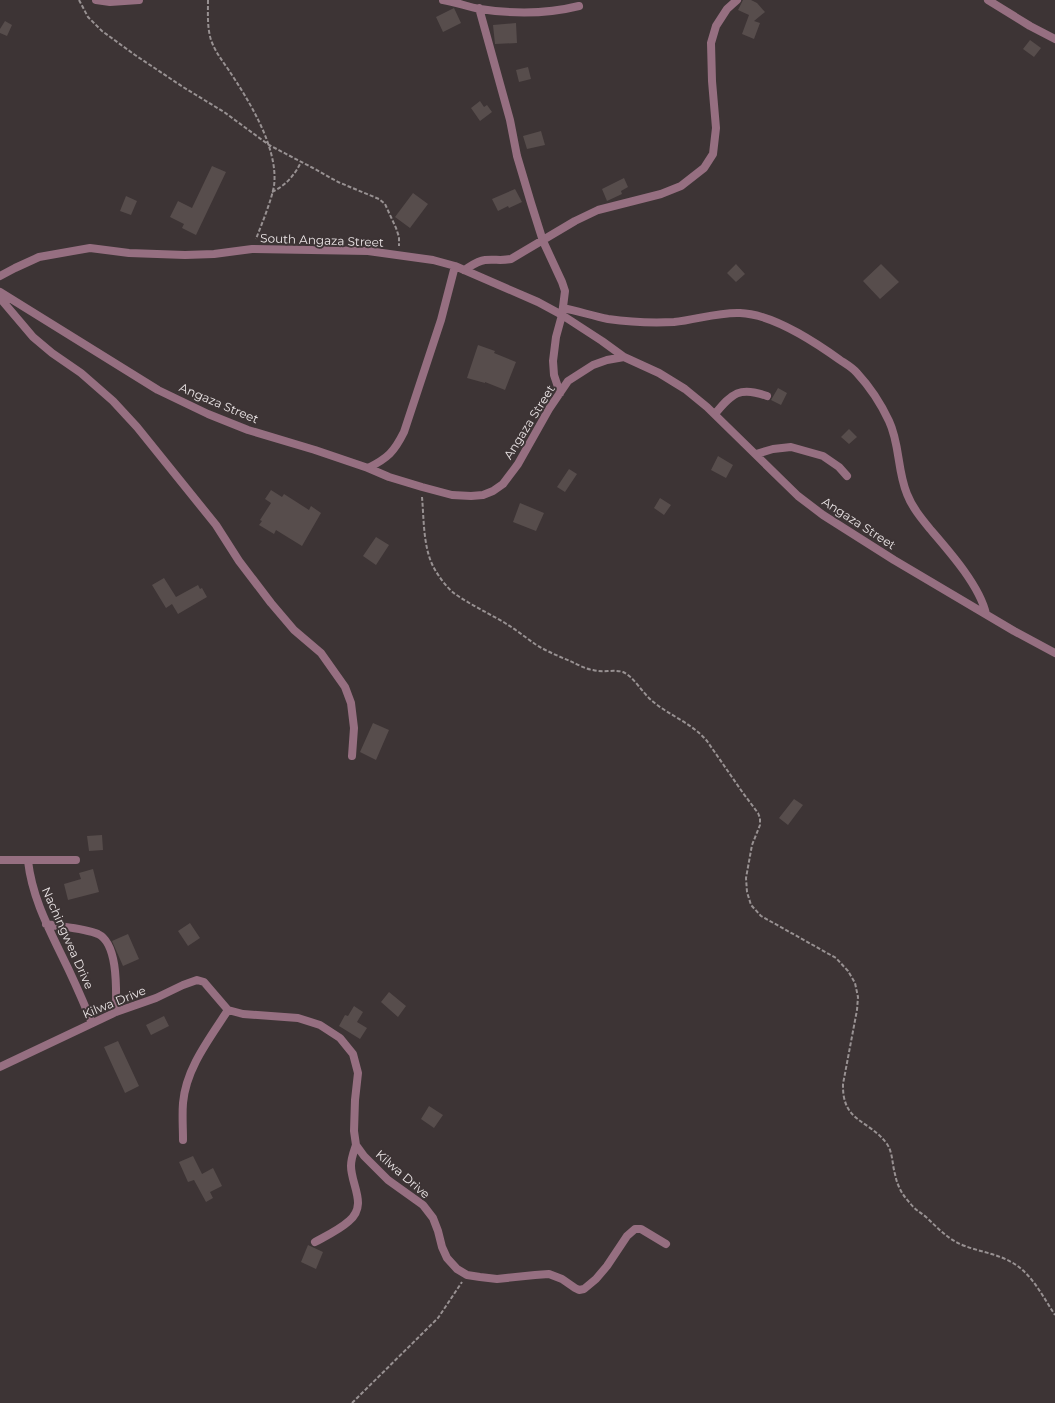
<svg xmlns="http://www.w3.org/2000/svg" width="1055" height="1403" font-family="Montserrat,sans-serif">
  <rect width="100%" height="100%" fill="#3d3435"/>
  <path fill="#574d4c" d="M743 0H751L757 3 765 12 754 21 760 23 754 39 742 34 749 15 738 10Z
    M454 8 461 23 443 32 436 17Z
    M5 21 12 25 7 36 0 33V29Z
    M516 23 517 43 495 44 493 25Z
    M1030 40 1041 48 1034 57 1023 49Z
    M528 67 531 79 519 82 516 70Z
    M480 101 484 107 487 105 492 112 480 121 471 108Z
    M541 131 545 145 527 149 523 136Z
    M212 166 226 172 196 235 182 228 184 224 170 217 178 201 192 208Z
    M624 178 628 187 621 191 622 194 607 201 602 189Z
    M515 189 522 202 509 208 508 206 498 211 492 199Z
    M413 193 428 204 410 228 395 217Z
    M126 196 137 201 131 215 120 211Z
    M736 264 745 274 736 282 727 273Z
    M881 264 899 282 880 299 863 281Z
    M478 345 495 351 494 353 516 362 505 390 485 382V383L467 378Z
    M778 388 787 393 781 405 771 400Z
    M849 429 857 437 849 444 841 437Z
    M718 456 733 465 726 478 711 470Z
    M569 469 577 474 565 492 557 487Z
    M271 490 282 497 284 494 309 510 311 506 321 513 302 546 276 530 274 534 259 525 262 521 260 520 271 503 265 499Z
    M660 498 671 505 664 515 654 508Z
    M520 503 544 513 536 531 513 522Z
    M376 537 389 545 376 565 363 556Z
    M164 578 176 597 198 585 200 589 202 588 207 597 178 614 172 604 166 608 152 585Z
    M373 723 389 730 376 760 360 752Z
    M794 799 803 805 788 825 779 818Z
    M102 835 103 850 89 851 87 836Z
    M93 869 99 892 68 900 64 884 81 879 79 873Z
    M190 923 200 938 188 946 178 931Z
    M128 934 139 959 123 966 112 941Z
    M389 992 406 1006 398 1017 381 1002Z
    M354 1006 363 1012 357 1022 367 1028 360 1039 339 1026 345 1015 348 1016Z
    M164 1016 169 1026 151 1035 146 1025Z
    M118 1041 139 1086 125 1093 104 1047Z
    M429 1106 443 1115 434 1128 421 1119Z
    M193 1156 202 1174 213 1168 222 1186 210 1192 213 1198 206 1202 194 1180 188 1182 179 1162Z
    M308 1245 323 1252 316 1269 301 1262Z"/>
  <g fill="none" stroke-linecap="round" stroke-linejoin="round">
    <path stroke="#989192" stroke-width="2" stroke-dasharray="4 2" stroke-linecap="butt" d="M79 0 88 17 102 31 135 55 183 87 224 112 269 145 313 168 338 182 379 199 385 204 396 228 399 237V246
      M208 0C208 13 207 27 211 40 215 51 221 59 228 69 248 99 279 148 274 186 271 202 262 223 256 239
      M272 192C285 186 295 175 301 162
      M422 497C424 519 423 548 434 568 439 577 447 588 455 594 471 605 488 613 505 623 515 629 525 637 535 644 546 651 558 656 570 661 577 664 585 669 593 670 603 673 613 669 623 672 634 677 641 691 651 700 668 715 692 723 707 741L743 793 758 813 760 818V825L752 845 746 878 747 892 751 905 761 916 836 958 848 971 855 983 858 997 857 1010 843 1084C842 1123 869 1119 887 1144 893 1153 892 1164 895 1174 897 1185 902 1195 910 1203 914 1209 920 1212 926 1217 938 1228 948 1240 965 1246 981 1252 998 1254 1013 1263 1032 1274 1043 1297 1055 1315
      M352 1403 438 1318 462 1282"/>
    <path stroke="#966f81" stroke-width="8" d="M96 0 110 2 139 0
      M443 0C456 2 468 7 480 9 513 14 547 14 579 6
      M988 0 1030 26 1055 39
      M479 8 510 120 517 156 531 203 543 241 562 282 565 291 562 315 556 337 553 361 554 375 560 393
      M464 270C471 266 477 261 485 260 494 259 502 261 511 259L575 221 598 210 661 194 681 186 704 168 713 154 716 128 712 81 711 43 716 26 727 9 737 0
      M0 276 15 268 39 257 90 248 129 253 185 255 214 254 252 249 368 251 433 260 455 266 538 302 562 315 602 341 624 357
      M0 292 158 390 208 414 248 430 315 450 368 468 389 477 422 487 452 495 471 496 483 495 493 491 503 484 518 464 549 409 568 381 593 365 607 360 624 357 659 373 685 389 707 407 798 496 823 515 894 560 1014 631 1055 653
      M0 298 33 337 52 353 81 373 113 401 137 427 216 525 239 561 271 603 294 630 321 653 345 687 351 703 354 728 352 756
      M563 308C578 311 593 316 608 319 629 322 653 323 674 322 696 320 718 312 740 313 772 314 815 342 840 360 846 364 853 368 857 373 870 387 881 404 889 421 900 444 897 470 907 494 912 507 921 518 930 529 949 551 980 586 986 614
      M715 414C732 393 740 386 767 396
      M756 454 773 449 791 447 823 456 839 467 847 476
      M368 468C388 458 394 452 404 432L441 320 455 266
      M0 860H76
      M28 861C32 896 47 925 62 956 73 978 83 1001 92 1023
      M46 924C62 927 84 928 98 934 119 944 116 993 116 1012
      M0 1067 116 1012 156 998 183 985 197 980 204 982 228 1010 243 1014 298 1018 320 1025 340 1038 353 1054 358 1073 355 1100 354 1131 356 1145 364 1156 388 1180 423 1205 433 1218 438 1231 442 1247 447 1258 457 1269 467 1275 480 1277 497 1279 535 1275 549 1274 562 1279 575 1288 579 1290 584 1289 596 1279 607 1266 627 1236 635 1229H641L666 1244
      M183 1140C183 1128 182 1115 183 1103 186 1068 210 1038 228 1010
      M315 1242C326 1236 339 1230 349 1221 368 1205 351 1185 351 1166 351 1158 354 1151 356 1145"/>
  </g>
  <g text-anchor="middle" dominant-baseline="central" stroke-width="4" stroke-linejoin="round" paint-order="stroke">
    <g font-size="12" fill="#ede7e8" stroke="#3d3435">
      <text transform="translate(322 240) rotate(2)">South Angaza Street</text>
      <text transform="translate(219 403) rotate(23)">Angaza Street</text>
      <text transform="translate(529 422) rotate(-58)">Angaza Street</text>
      <text transform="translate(859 523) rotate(33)">Angaza Street</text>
      <text transform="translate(68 938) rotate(66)">Nachingwea Drive</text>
      <text transform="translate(114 1002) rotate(-22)">Kilwa Drive</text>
      <text transform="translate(403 1174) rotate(41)">Kilwa Drive</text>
    </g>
  </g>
</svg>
